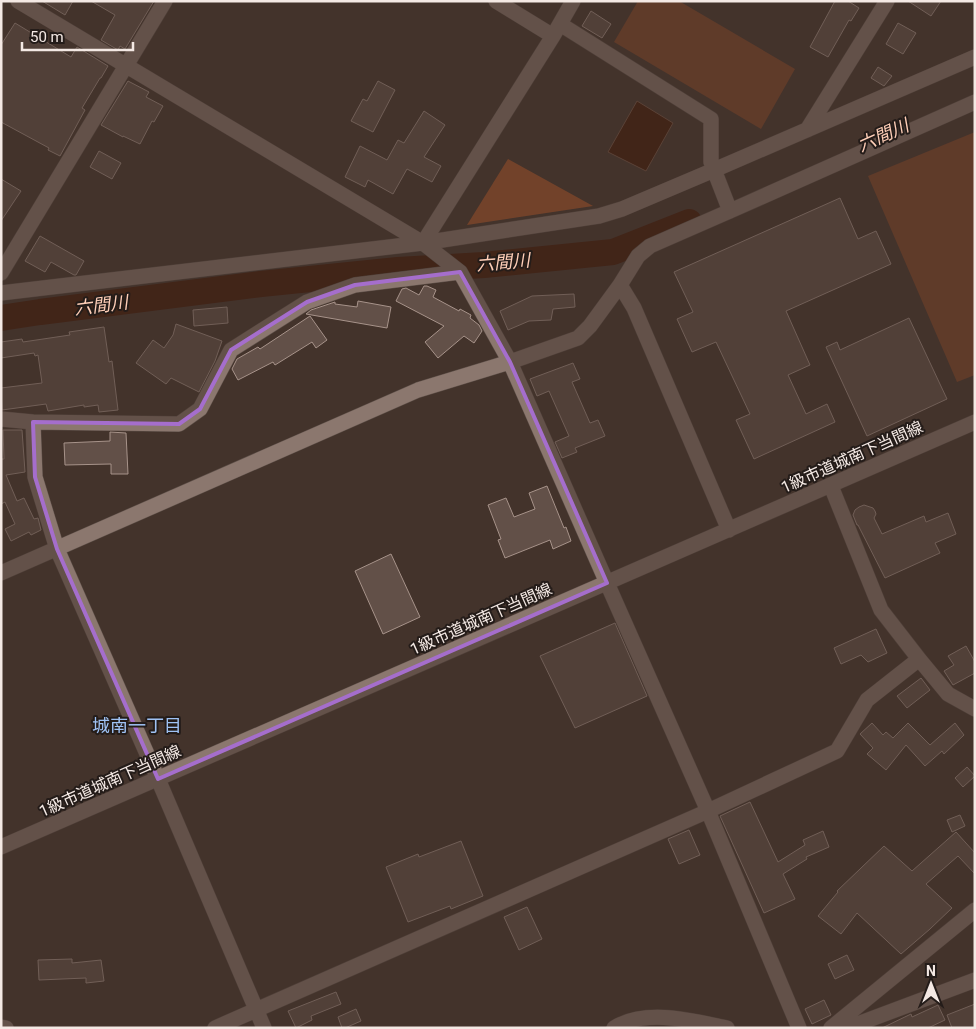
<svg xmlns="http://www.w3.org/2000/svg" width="976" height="1029" font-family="Roboto,'Noto Sans JP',sans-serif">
  <rect width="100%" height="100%" fill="#43332b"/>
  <path fill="#804527" d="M638 1H679L795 69 761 129 614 42Z
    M975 132V375L957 382 868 176Z"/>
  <path fill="#ac5628" d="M508 159 593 206 467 225Z"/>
  <path fill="#3f1400" stroke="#755444" d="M637 101 673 123 646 171 608 152Z"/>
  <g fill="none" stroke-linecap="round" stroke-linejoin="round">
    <path stroke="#3f1400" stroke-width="26" d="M1 318 40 312 261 284 398 270 484 265 613 252 689 222"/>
  </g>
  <path fill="#625048" stroke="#a7938a" d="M42 1H73L65 15Z
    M91 1H154L125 49 120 46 118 50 101 40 115 15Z
    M835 1H848L859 8 851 21 849 20 828 57 810 47Z
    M908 1H941L931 16Z
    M591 11 611 24 602 38 582 26Z
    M15 23 71 57 77 47 108 66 101 78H100L82 108 85 110 60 156 48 150 49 148 1 122V45Z
    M898 23 916 33 903 54 886 44Z
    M878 67 892 76 884 86 871 78Z
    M128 81 149 92 146 97 163 106 154 122 152 121 140 144 123 136V137L101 125Z
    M378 81 395 90 373 132 351 121 363 99 367 101Z
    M424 111 445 125 424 157 441 166 432 182 407 169 393 194 368 180 365 187 345 177 360 146 387 160 398 140 404 143Z
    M99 151 121 163 112 179 90 167Z
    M1 179 21 191 1 221Z
    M840 198 858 239 876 231 891 264 786 311 810 365 788 375 806 414 827 404 835 422 754 459 736 420 750 414 716 342 692 352 677 319 693 312 674 272Z
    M40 236 84 261 76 275H74L51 262 45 272 25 261Z
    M424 286H427L436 290 433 297 459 311 460 309 471 315 470 318 479 325 482 331 474 343 464 336 438 358 425 342 444 326 396 301 402 289 406 288 419 295Z
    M574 294 575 307 553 309 551 320 529 321 508 330 500 311 532 296Z
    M358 301 391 307 387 328 306 314 311 310 335 302V304L357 307Z
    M227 307 228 323 194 326 193 310Z
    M310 316 327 340 316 348 312 342 275 365 273 362 238 380 232 369 237 359 258 347 260 349Z
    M909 318 947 399 867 436 826 347 837 342 840 350Z
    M176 324 222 341 215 361 199 392 171 378 166 384 136 363 153 340 164 348 173 335Z
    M104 327 109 362 112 361 118 410 99 412 98 405 84 407V405L48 411 46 404 2 410 1 388 42 383 38 355 35 356 34 353 1 358V342L22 339 23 342 70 335 69 332Z
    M573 363 580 379 572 382 590 423 598 420 605 436 575 448 577 452 562 458 555 442 569 436 549 391 537 396 530 379Z
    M3 430H22L25 472 6 475 17 501 24 498 34 519 38 518 41 530 31 535 29 532 11 541 5 529 15 524 5 502 1 504V459H4Z
    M110 432 126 433 128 474H111V464L65 465 64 443 110 441Z
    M547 486 564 528 566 527 571 541 553 549 550 540 505 558 498 540 501 539 488 505 506 498 514 517 535 509 529 493Z
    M864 505 873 508 875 511 876 514 874 518 882 534 924 516 926 522 948 513 956 534 935 543 940 553 885 578 858 525H857L853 515 855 510 859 507Z
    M391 554 420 617 383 634 355 571Z
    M615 623 647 696 575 728 540 656Z
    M876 629 887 653 868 662 861 655 841 664 834 648Z
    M966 646 975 662V673L953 685 944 671 954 665 948 656Z
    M921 678 930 690 907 708 897 696Z
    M872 723 883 735 886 732 893 738 908 723 930 745 955 723 964 735 944 754 942 751 925 766 906 745 886 770 867 754 873 748 860 734Z
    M967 767 975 776 963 787 955 778Z
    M750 802 778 862 805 845 803 840 823 831 829 847 806 857 807 859 783 874 795 899 764 913 720 816Z
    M960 815 965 826 952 832 947 820Z
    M689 830 700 855 679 864 668 839Z
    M956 832 975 853V874L958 856 926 884 952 908 930 929 901 954 857 913 841 934 818 916 838 892 837 891 884 846 912 871Z
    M461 841 483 896 451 909 450 906 408 922 386 867 418 854 419 857Z
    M527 907 542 939 519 950 504 917Z
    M847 955 854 970 835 979 828 964Z
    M72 959V963L101 960 104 981 86 983V978L39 980 38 960Z
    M336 992 341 1004 311 1016 312 1020 296 1028 288 1011Z
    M824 1000 831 1015 812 1024 805 1009Z
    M975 1004V1028H952L947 1015Z
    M938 1005 945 1020 928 1028H882L911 1014 912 1017Z
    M356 1009 361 1021 345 1028H342L338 1017Z"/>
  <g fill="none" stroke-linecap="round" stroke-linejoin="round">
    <g stroke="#5e5049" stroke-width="16">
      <path id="minor" d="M18 1 423 243 460 272 510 362 607 583 708 811 799 1028
        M496 1 553 36
        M560 24 711 119V162L730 211
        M807 130 887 1
        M423 243 553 36 573 1
        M1 273 165 1
        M620 285 634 308 729 530
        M1 293 423 243 599 216 622 209 714 170 975 57
        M1 419 33 422 179 424 200 409 231 350 307 302 355 285 460 272
        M33 422 35 477 57 549 158 779 264 1028
        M1 573 418 390 510 362 578 338 590 326 620 285 638 256 650 246 730 211 975 102
        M919 659 948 694 975 709
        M1 847 975 422
        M1 1027 6 1028
        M215 1028 708 811 837 751 867 700 919 659 881 610 831 486
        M614 1028C646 1008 693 1021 727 1028
        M831 1028 975 910
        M847 1028 975 980"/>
    </g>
    <use href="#minor" stroke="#8b776e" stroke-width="15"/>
  </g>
  <path d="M0 0H976V1029H0ZM460 272 510 362 607 583 158 779 57 549 35 477 33 422 179 424 200 409 231 350 307 302 355 285Z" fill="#43332b" fill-opacity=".55" fill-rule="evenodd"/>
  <path fill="none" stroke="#a56ecc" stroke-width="4" stroke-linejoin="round" d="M460 272 510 362 607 583 158 779 57 549 35 477 33 422 179 424 200 409 231 350 307 302 355 285Z"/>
  <g text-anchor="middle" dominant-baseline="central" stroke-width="4" stroke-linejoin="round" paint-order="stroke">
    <g font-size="16" fill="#f4e9e4" stroke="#241c19">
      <text transform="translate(852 457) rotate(-24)">1級市道城南下当間線</text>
      <text transform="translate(481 619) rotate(-24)">1級市道城南下当間線</text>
      <text transform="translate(110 781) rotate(-24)">1級市道城南下当間線</text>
    </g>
    <g font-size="18" font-style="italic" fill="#feceb7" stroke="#241c19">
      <text transform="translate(883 135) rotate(-24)">六間川</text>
      <text transform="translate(503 262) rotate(-5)">六間川</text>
      <text transform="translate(101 305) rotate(-7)">六間川</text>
    </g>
    <g font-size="18" fill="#9fc2f4" stroke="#241c19">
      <text x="137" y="725">城南一丁目</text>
    </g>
  </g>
  <rect width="976" height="1029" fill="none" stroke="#f4e9e4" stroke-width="5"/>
  <g transform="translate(931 984)" stroke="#241c19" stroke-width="4" paint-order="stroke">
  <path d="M0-4L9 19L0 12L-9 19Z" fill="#f4e9e4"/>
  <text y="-8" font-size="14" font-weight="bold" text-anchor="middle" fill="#f4e9e4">N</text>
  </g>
  <path d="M22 42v8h111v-8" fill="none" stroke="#f4e9e4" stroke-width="2.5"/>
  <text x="30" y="42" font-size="15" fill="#f4e9e4" stroke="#241c19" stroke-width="4" paint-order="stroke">50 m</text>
</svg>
